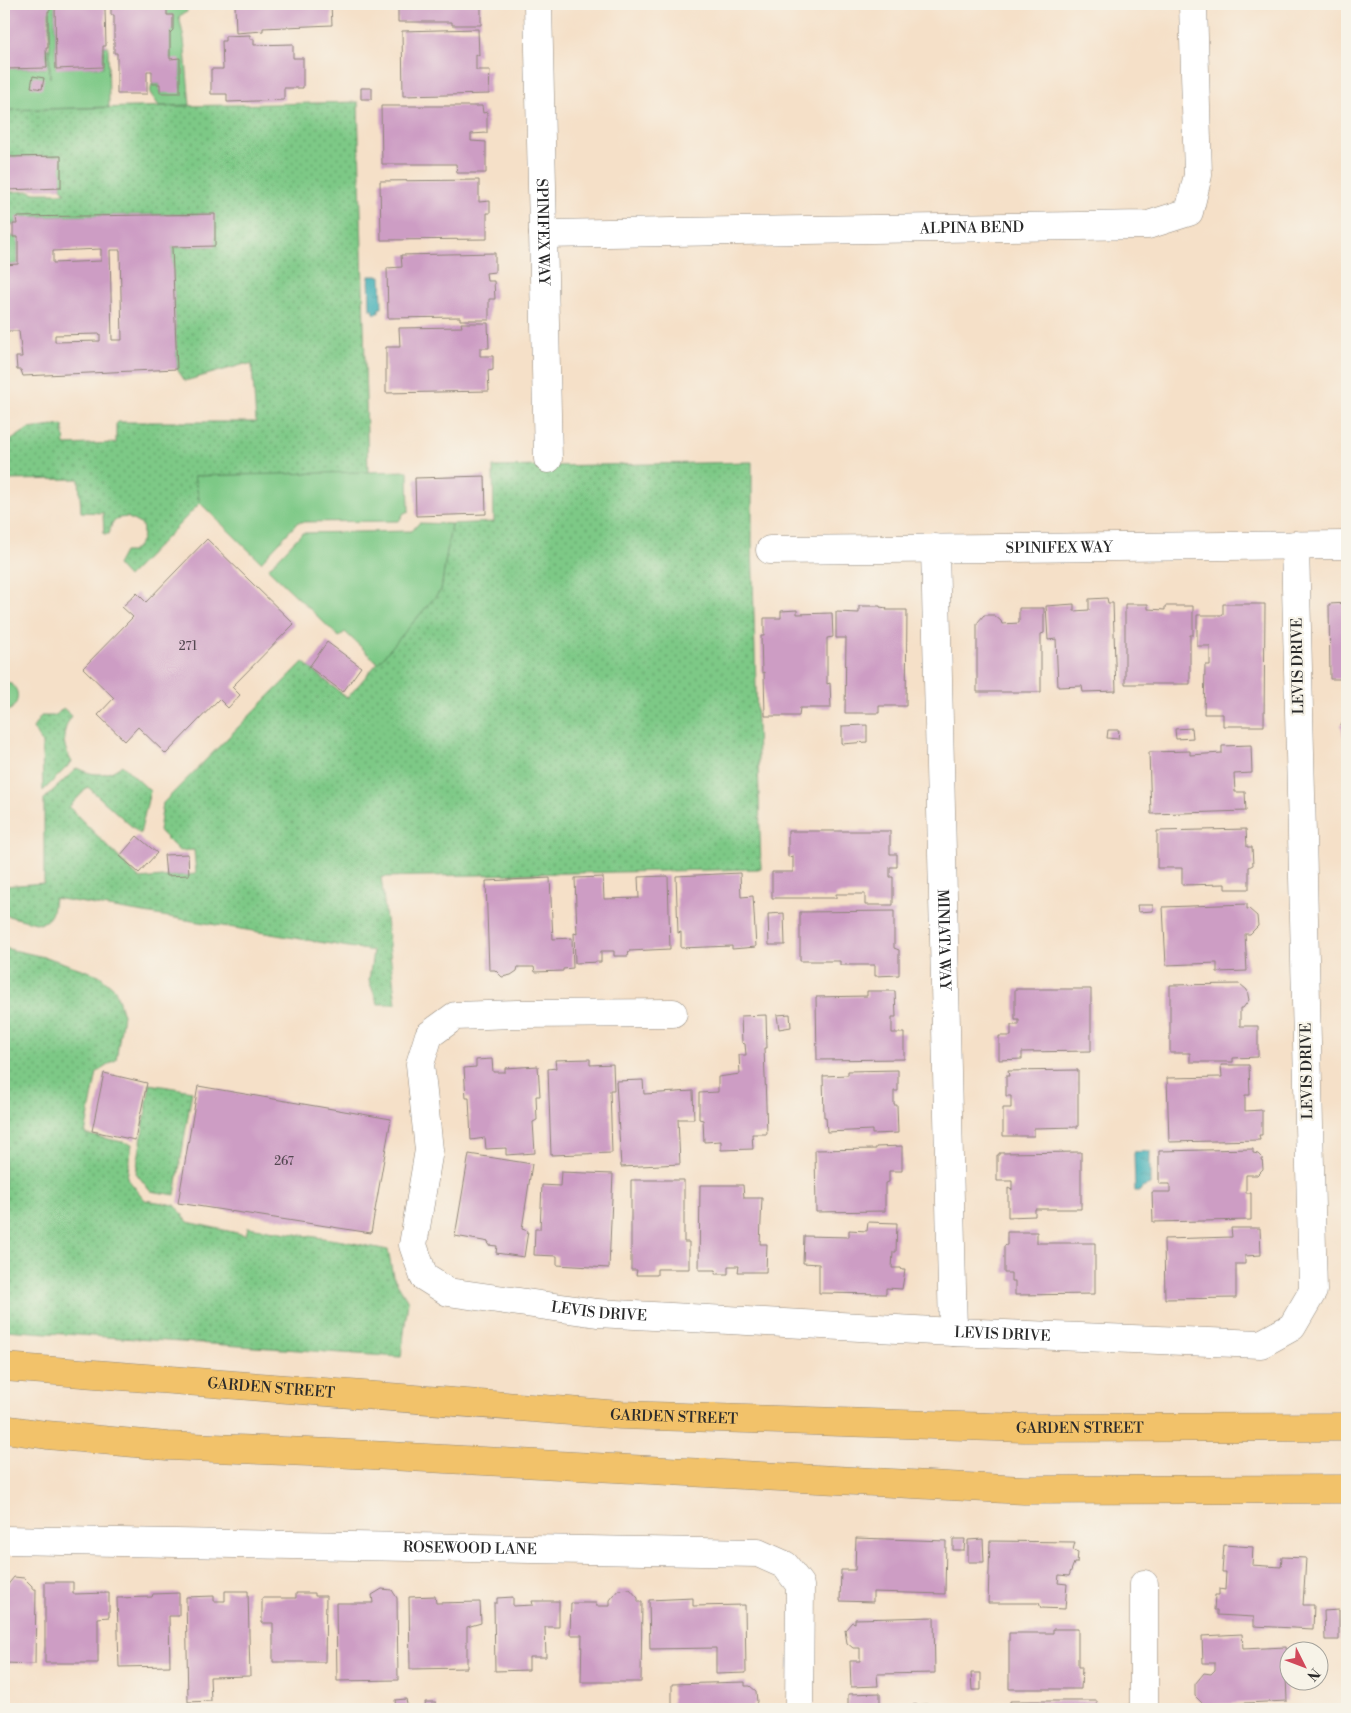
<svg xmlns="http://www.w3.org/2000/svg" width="1351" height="1713" font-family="'Libre Bodoni',serif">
  <defs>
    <pattern id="grass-dots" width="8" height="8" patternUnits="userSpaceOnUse" patternTransform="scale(1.25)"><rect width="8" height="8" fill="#7dc986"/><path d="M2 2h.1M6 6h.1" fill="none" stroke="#67a36e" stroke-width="1.8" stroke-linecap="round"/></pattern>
    <pattern id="water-ripples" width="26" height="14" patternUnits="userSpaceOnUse" patternTransform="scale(1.25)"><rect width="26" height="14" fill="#3daeb6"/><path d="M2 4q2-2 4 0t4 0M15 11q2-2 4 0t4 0" fill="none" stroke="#338e94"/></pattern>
  </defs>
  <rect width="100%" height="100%" fill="#f7f3e8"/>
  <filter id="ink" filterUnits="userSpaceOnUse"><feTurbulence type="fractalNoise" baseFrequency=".02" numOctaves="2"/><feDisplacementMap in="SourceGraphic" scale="10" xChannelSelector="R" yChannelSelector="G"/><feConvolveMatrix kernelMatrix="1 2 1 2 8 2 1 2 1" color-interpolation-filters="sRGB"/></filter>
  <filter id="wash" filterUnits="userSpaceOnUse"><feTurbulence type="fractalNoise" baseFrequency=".0096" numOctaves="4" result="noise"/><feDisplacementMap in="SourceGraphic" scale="20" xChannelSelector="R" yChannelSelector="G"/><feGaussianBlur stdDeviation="1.12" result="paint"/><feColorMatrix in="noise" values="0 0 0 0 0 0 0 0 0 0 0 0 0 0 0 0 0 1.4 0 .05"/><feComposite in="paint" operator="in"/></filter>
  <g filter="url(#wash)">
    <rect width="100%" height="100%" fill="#f5e0c8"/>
    <path fill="url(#grass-dots)" stroke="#547a58" d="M358 102 368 473 194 476 200 503 128 577 117 565 124 552H131C141 545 145 537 142 525L127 517 119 518 112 523 109 534H104L103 513 81 512 79 479 4 480V445L28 429 63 425 65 445 116 443V424L118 422H256L252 365 245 364 185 381 177 369 172 247 215 246 214 214 17 217V224L4 226V212L7 192 30 191 35 193H66L61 188 60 156 6 157 7 190H4V110Z
      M752 462V541L761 869 381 877 396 1004H378L369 981 373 951 54 898C52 911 54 917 40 924L4 915V886L44 883V799L77 768C92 776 108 777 122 765L150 791 140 834 88 787 69 807 140 879 196 874 194 850 179 851 159 831 163 803 303 662 347 698 441 590 451 524 494 522 493 467Z
      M63 708 72 716C61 731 62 746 72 762L43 791 42 744 33 728 41 716H55Z
      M4 948 49 958 99 975 115 989 123 1015 116 1060 97 1072 85 1134 132 1144 127 1178 145 1200 175 1205 188 1222 246 1235 248 1227 343 1241 388 1250 393 1276 408 1301 401 1357 4 1330Z
      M150 1084 192 1091 175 1195 150 1191 136 1173Z"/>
    <path fill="#7dc986" stroke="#547a58" d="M49 4H55L56 68 103 67V46H108L109 107 4 110V69L46 68V48H48L50 78Z
      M167 4H186L187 12 179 16 184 39 190 105 159 106 150 93 152 84H160V93L180 92V59H170V33L173 30V15H167Z
      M10 235 13 237H18V264L4 265V236Z
      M408 471 409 511 404 513 399 521 298 522 261 562 200 503 194 476Z
      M419 523 451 524 441 590 378 663 345 632 339 637 268 569 302 533 412 531Z
      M4 681C23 685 21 708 4 713Z"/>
    <path fill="url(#water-ripples)" stroke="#346c70" d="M369 276H381L382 308H379V312L377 314 374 313 373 309H370Z
      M1150 1151V1185L1142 1188 1140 1191H1135L1134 1152Z"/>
    <g id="blocks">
      <path fill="#cd9dc4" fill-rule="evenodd" d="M4 4H50V11H48V48H46L47 68 4 69Z
        M55 4H107V8L105 9 106 46H103V67L56 69Z
        M111 4H167V15H173V30L170 33V59L180 58V93H160V84H152V71H147V94H117V53H114V15H111Z
        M235 4H331L332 25 263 28V31L236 33Z
        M385 4H481V25H452V22H398V8H385Z
        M478 29 479 56 476 54V70H490L489 94 403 96 402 31Z
        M250 35V39H254V45L293 44V58H303V88H284V100L227 102V94H211V69H223L222 41H225V36Z
        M33 76 44 78 42 89 31 87Z
        M361 88H372V99H361Z
        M381 106H482L483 113 487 112V133L471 134V141L486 142V173H457L456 164H382Z
        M61 156V188L7 190 6 157Z
        M479 180V202L490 201V213H487V239L381 240 380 181Z
        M215 214V246L172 247 177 369 23 376 21 370H17L16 357H22L19 331H4V265L18 264V237H13V224H17L16 217ZM101 249V261L53 263V251ZM110 250H120L122 340H112ZM100 334V341L55 342V335Z
        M495 253V272L486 273 487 281H494L495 299H489V320H460V317L388 318 387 268 402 267 401 255Z
        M461 323H488L489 348H480V356H493V370L488 371 489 391 386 393V347H400L399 328 462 327Z
        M485 476 486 514 416 516 415 478Z
        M207 539 294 624 232 687 240 695 228 708 219 699 166 754 138 727 125 741 98 715 114 698 83 668 133 617 122 607 137 593 146 602Z
        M1107 598 1108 603H1113L1116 691 1083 692 1082 686 1058 687 1056 639 1048 640 1046 606 1074 604V611L1089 610V599Z
        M1347 603V679H1330L1329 604Z
        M1125 604H1148V609L1165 610V606H1193V635H1190V684H1125Z
        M1223 604H1265L1264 726H1223V714H1204L1205 665H1210V646H1197V615H1223Z
        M859 606H880V607L887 608 886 610H907L906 706H879V713H845L846 638H836V612L859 613Z
        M1019 608H1044V633L1041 634V692H977V623L984 615H994L1001 621 1002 624 1019 623Z
        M797 610V614L832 613 833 637 827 638V684L830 683 831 708H800L799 716H765L764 672 762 673 761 636H764V618H781V611Z
        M327 642 361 667 343 692 309 667Z
        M1347 723V735L1343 736 1341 724Z
        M867 725V742L842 744V726Z
        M1192 728 1193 738 1176 739 1175 729Z
        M1108 730H1119L1118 739 1107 738Z
        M1251 745 1252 773 1234 774 1235 792H1245L1246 811 1151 814 1149 752 1190 751V755L1222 753V746Z
        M4 801H5L7 861H4Z
        M1246 829 1247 847H1252L1253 865 1249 867V889H1225V884L1182 885V868H1157V831Z
        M788 831H890V854H897V867H890V877H893V905H865V894H836V898H772V872H793V856L788 857Z
        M137 836 157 853 139 873 120 856Z
        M188 854 189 875 166 876 164 855Z
        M740 873 741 897 753 896 756 947 732 949V946L681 948V932L678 933 676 876Z
        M668 876 670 949 629 951 628 956H614V951H601V962L575 963 574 933 577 934 575 878 603 877 604 899 639 898 638 877Z
        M550 878 553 939 572 938 573 968 563 969V971L535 972 534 967H518L517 971 511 975 502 977 495 970H489L486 881Z
        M1247 904V909H1249L1257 916 1258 926 1250 934H1245L1247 971 1217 972V963L1166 965 1163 907Z
        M1137 905H1153V911L1138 912Z
        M894 911V948L899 950V975L875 976V965H840V961H800V912Z
        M784 913 785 945H769L768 914Z
        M1240 984 1247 990 1249 1000 1243 1008H1240V1026H1258V1057L1233 1058V1062H1190V1053H1170V985Z
        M1015 989H1091V1051L1022 1052V1059L999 1060V1036H1011V1025H1019V1020H1015Z
        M867 991H895L896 1017H892V1033H904V1059L817 1060 816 997 867 996Z
        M790 1014 791 1027 779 1029 777 1015Z
        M766 1015 767 1048H764L767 1134H752L753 1149 721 1150V1141L704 1142 703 1120 699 1119V1093L718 1092V1077L740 1074 739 1055H746L745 1044 742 1043 741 1016Z
        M492 1059 493 1072H505V1068L538 1066 540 1096H536L537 1120 533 1122 535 1153 506 1155V1148L486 1149 485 1138 471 1140 469 1098H466L464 1068 476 1067V1060Z
        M590 1059V1065L613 1064 614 1090H610L612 1153 551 1155 548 1069 556 1068 555 1060Z
        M1221 1065H1249L1250 1095H1245V1111L1262 1110V1135H1259L1260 1140 1169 1142 1167 1078 1222 1077Z
        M898 1070V1091H894V1105H897L898 1133 872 1134V1130L827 1132 826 1117H824L823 1076 848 1075V1071Z
        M1078 1070V1127L1034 1128V1136H1003V1108H1011V1096H1006V1076H1009L1008 1071Z
        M104 1073 147 1083 135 1140 92 1131Z
        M643 1080 644 1094 693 1091 694 1119H678L680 1164 621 1167 616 1081Z
        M198 1086 391 1119 371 1233 178 1203Z
        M902 1146V1171H889V1182L885 1183V1211L816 1212 815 1150 876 1149V1147Z
        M1253 1149V1153L1258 1154 1262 1158 1263 1169 1257 1175H1246V1193H1251V1220L1153 1222 1152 1192H1170V1184H1159V1151Z
        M1081 1152V1209H1035V1216L1008 1217V1188L1012 1190V1181H997V1155H999V1153Z
        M469 1154 532 1164 522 1229 528 1231 524 1257 496 1253 497 1246 488 1245 489 1242 455 1236Z
        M561 1172 613 1174 609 1268 557 1265V1256L534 1255 535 1229H540L542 1185 560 1186Z
        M631 1180H684V1242H689V1269H657V1275H636L637 1270H631Z
        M700 1185H743L744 1198H762L760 1244H767L766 1272H738L739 1266H728V1274H715L716 1270H699Z
        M868 1222 897 1223 896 1252H893L892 1268H901L902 1270H905L902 1289 886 1288V1294L819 1293V1264L803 1263 804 1236 849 1237V1230L867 1231Z
        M1231 1228H1260L1261 1255 1245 1256V1264H1236V1298L1165 1299 1164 1239 1232 1237Z
        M1007 1232H1037V1243H1095V1294L1015 1295V1281H1011V1273H1004V1246L1007 1245Z
        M856 1538 946 1541 945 1594 873 1592V1602L840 1601 841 1570H855Z
        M953 1539H965L964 1550H953Z
        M983 1539 984 1562H968V1540Z
        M990 1541 1075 1542 1073 1550 1078 1552 1077 1563H1074L1069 1576 1059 1575 1058 1583 1067 1584 1065 1609 1041 1608 1039 1603H988Z
        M1224 1545 1253 1547 1252 1565 1281 1567 1282 1557 1306 1558 1303 1605H1314L1313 1629 1254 1626V1617L1217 1615V1610H1214L1215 1595H1219V1589L1225 1590 1226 1572H1222Z
        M14 1577 24 1578 32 1586V1589H36L35 1664 4 1663V1594H5L6 1587Z
        M45 1582H73V1594L109 1593V1617L98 1618V1663H45Z
        M382 1589 392 1590 397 1598 398 1680 337 1681 336 1603H373L372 1595Z
        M630 1589 638 1598V1602H642L641 1682H581L582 1635H570L571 1603H596V1606H610V1600L618 1590Z
        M225 1591H248L250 1676 210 1677 211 1701 188 1702 186 1597 214 1596V1601H225Z
        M179 1593V1616H169L170 1666 119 1667 117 1598 152 1597 153 1594Z
        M296 1593H315V1596H326L325 1662H273V1623H262V1598H296Z
        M435 1596 436 1603 480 1602 481 1623 467 1627V1668L410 1669 409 1597Z
        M513 1597V1606L533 1605 532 1601H559V1627H545L546 1657H529V1670L495 1671 494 1603H497V1598Z
        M693 1598V1606L745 1605 746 1673 716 1674V1648L650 1649 649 1600Z
        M1339 1610V1640H1325L1324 1611Z
        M934 1617 935 1673 877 1674 878 1686 851 1687 850 1661H860V1648H853L847 1643 845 1630 852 1622 855 1623V1619Z
        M1053 1629H1078V1667H1082L1081 1689H1009V1633H1053Z
        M1242 1634 1243 1649 1286 1647 1287 1652H1288V1676H1286L1287 1701 1204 1705 1195 1696V1684L1204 1673 1211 1674 1215 1670V1663H1203L1202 1636Z
        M971 1673H981V1690H972Z
        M745 1682V1686H750L756 1691 757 1702 752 1709H672V1684Z
        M880 1693V1706L933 1704V1709H848V1694Z
        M406 1699 408 1709H396L395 1700Z
        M1010 1701H1097V1709H1010Z
        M425 1702H436L437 1709H426Z"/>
    </g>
  </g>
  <g filter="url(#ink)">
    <use href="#blocks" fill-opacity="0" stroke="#90867a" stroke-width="1"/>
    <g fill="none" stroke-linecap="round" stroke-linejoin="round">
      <g stroke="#90867a" stroke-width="29">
        <g id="street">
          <path id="s1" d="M538 4 548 459"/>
          <path id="s2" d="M543 234 1148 225 1189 212 1198 175 1193 4"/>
          <path id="s3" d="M935 548 953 1332"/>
          <path id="s4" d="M770 550 1347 545"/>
          <path id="s5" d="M673 1013 517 1014 455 1016 429 1035 420 1064 429 1150 413 1245 424 1277 448 1292 597 1313 953 1332 1261 1344 1292 1327 1313 1291 1295 545"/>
          <path id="s6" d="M4 1540 758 1553 785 1565 800 1585 799 1709"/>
          <path d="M1144 1584V1709"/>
        </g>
      </g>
      <g stroke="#90867a" stroke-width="29">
        <g id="primary">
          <path id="s7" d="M4 1367 621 1415 1024 1428 1347 1427"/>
          <path d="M4 1429 47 1435 167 1446 332 1453 1024 1490 1347 1489"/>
        </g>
      </g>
      <use href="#street" stroke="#fff" stroke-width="28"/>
      <use href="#primary" stroke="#f2c26a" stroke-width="28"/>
    </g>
  </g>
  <g text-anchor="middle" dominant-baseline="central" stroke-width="4.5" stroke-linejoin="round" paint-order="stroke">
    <g font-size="12" fill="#544851">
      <text x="188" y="646">271</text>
      <text x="284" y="1161">267</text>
    </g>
    <g font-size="15" fill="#2b2b2b" stroke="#f7f3e8">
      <text stroke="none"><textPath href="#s2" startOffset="429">ALPINA BEND</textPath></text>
      <text stroke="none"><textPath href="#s1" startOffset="228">SPINIFEX WAY</textPath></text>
      <text stroke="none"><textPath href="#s4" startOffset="289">SPINIFEX WAY</textPath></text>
      <text transform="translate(1298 666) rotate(-91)">LEVIS DRIVE</text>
      <text stroke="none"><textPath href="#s3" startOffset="392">MINIATA WAY</textPath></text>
      <text transform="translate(1307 1071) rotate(-91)">LEVIS DRIVE</text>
      <text stroke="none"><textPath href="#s5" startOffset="678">LEVIS DRIVE</textPath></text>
      <text stroke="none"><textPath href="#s5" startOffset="1082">LEVIS DRIVE</textPath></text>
      <text stroke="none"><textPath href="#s7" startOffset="268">GARDEN STREET</textPath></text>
      <text stroke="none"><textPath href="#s7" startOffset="672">GARDEN STREET</textPath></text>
      <text stroke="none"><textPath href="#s7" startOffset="1078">GARDEN STREET</textPath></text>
      <text stroke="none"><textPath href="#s6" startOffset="466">ROSEWOOD LANE</textPath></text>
    </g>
  </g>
  <rect width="1351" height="1713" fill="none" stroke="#f7f3e8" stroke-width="20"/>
  <g transform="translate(1304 1666) rotate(132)"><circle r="24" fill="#f7f3e8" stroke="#a5a39c"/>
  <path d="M0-4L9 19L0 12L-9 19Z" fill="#d1495b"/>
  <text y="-8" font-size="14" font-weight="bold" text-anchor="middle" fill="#2b2b2b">N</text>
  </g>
</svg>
